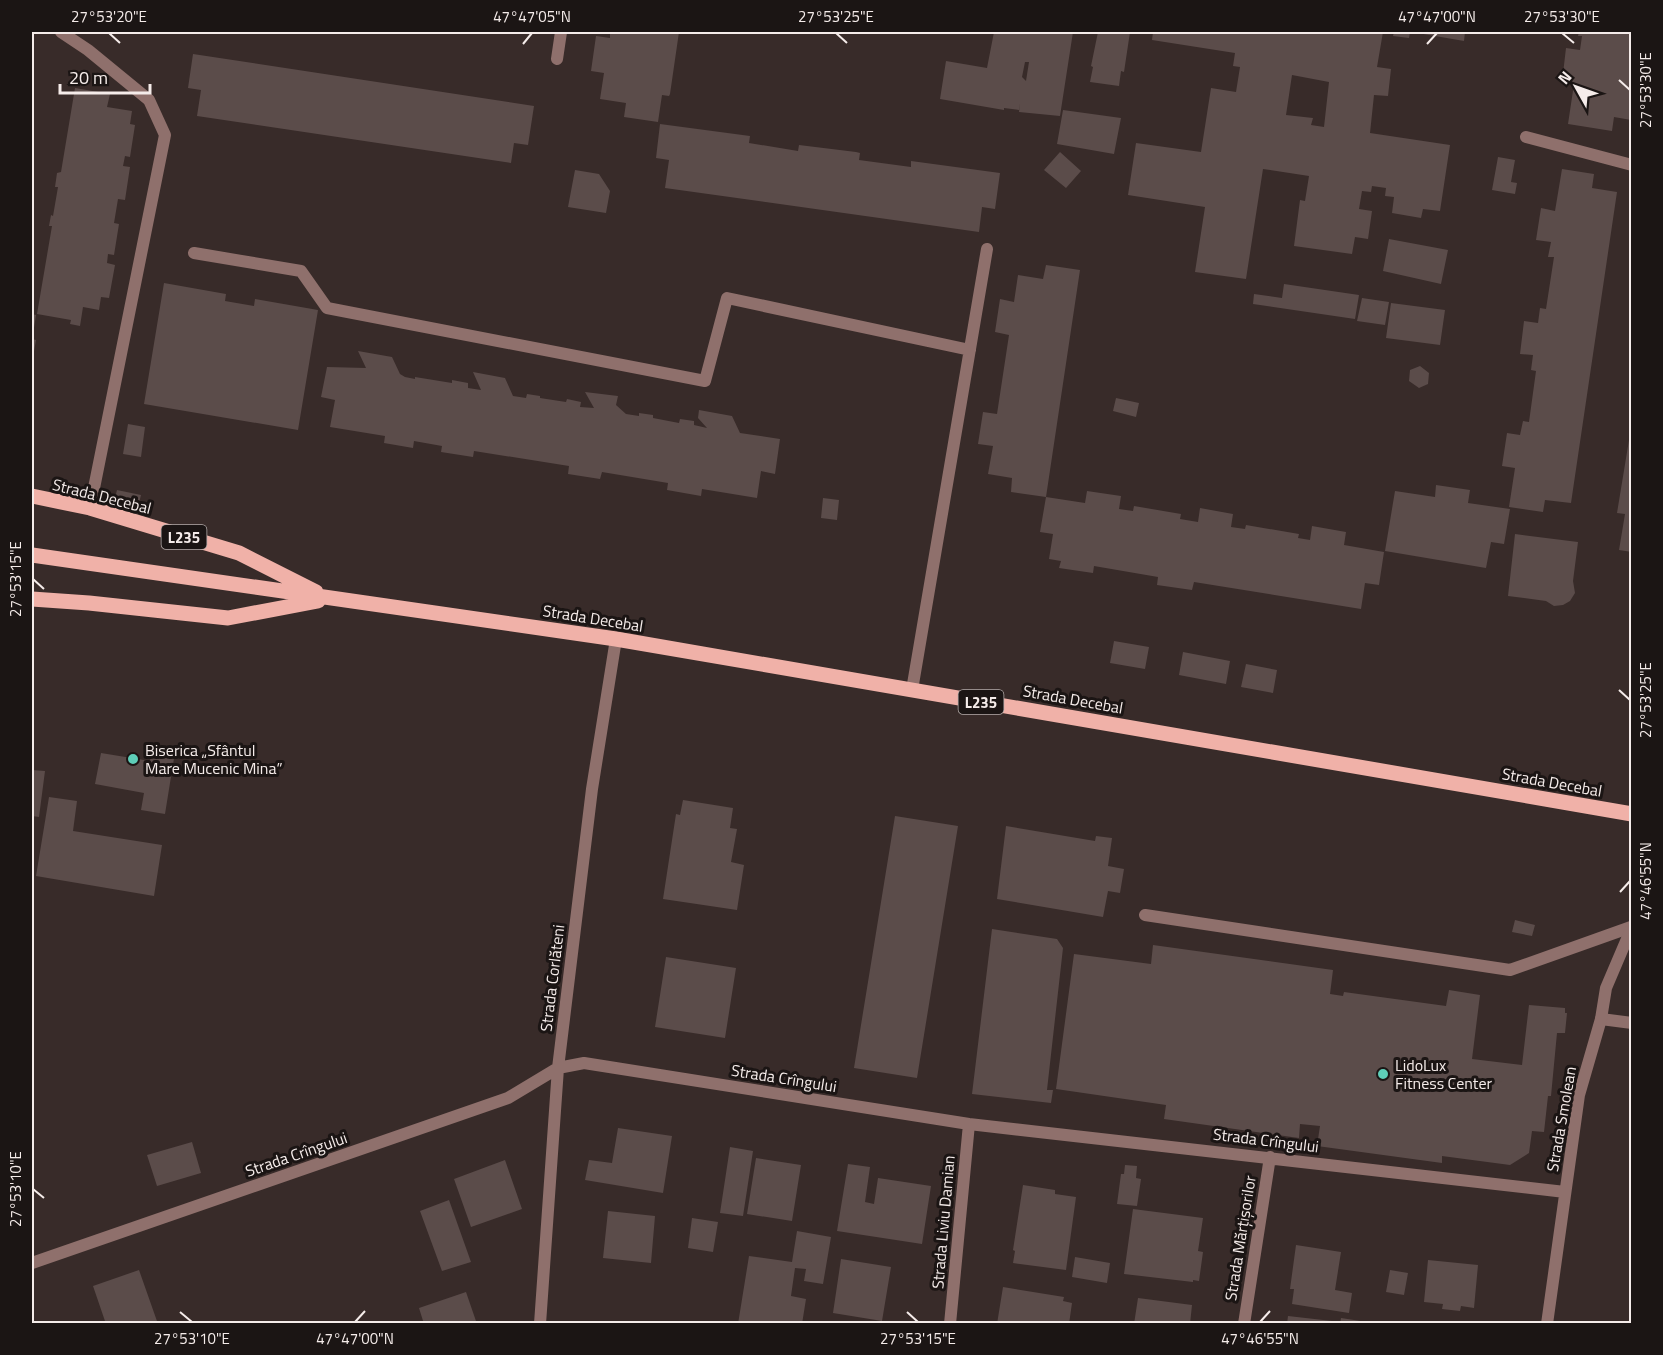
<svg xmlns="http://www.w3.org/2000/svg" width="1663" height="1355" font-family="'Titillium Web',sans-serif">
  <rect width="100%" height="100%" fill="#382b29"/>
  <path fill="#5b4c4a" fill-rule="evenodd" d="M610 32H679L670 94 669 96 662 95 658 122 624 117 626 103 600 99 604 73 591 71 596 36 610 38Z
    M994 32H1073L1060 116 1019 112 1020 103 1019 110 1004 108V110L940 99 946 61 987 68ZM1025 62H1029L1026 81 1022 77Z
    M1098 32H1130L1124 72 1121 71 1119 86 1090 82 1093 67 1091 66Z
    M1153 32H1383L1377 67 1391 69 1388 96 1374 95 1370 133 1450 145 1440 211 1423 209 1421 218 1392 213 1394 197 1385 196 1386 188 1372 186 1371 192 1362 191 1359 209 1372 211 1368 239 1355 237 1352 254 1294 246 1300 200 1305 201 1309 176 1263 169 1246 279 1195 272 1205 207 1128 195 1136 143 1201 152 1211 88 1236 92 1240 67 1233 66 1235 53 1152 40ZM1292 75 1329 82 1324 127 1311 125 1313 118 1286 115Z
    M1394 32H1410L1409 38 1393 36Z
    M1412 32H1465L1464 41Z
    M1579 32H1632L1631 120 1614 117 1612 131 1568 124 1574 84 1562 82 1566 48 1580 50 1582 36H1578Z
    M193 54 534 106 528 145 514 143 511 163 197 116 201 90 188 88Z
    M75 88 110 94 107 107 132 111 130 124 135 125 130 157 125 156 123 166 130 167 125 200 118 199 114 223 119 224 114 255 108 254 107 263 115 265 109 298 101 297 99 310 83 307 80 326 70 324 71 320 37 314 52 226H49L51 215 53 216 58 187H55L57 173 61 172Z
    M1063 110 1121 118 1114 154 1057 144Z
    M660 124 750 136 749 143 798 151 799 145 856 152 860 153 859 160 911 167V161L1000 173 995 209 982 207 979 232 665 188 669 160 656 158Z
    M1060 152 1081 171 1066 188 1044 170Z
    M1498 157 1515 160 1511 182 1517 183 1515 194 1492 190Z
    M1562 169 1594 174 1592 188 1617 192 1571 503 1545 500 1543 512 1509 507 1515 468 1502 466 1507 433 1520 435 1523 421 1529 422 1536 371 1531 370 1533 355 1520 354 1524 321 1538 323 1540 308 1546 309 1554 257H1548L1551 242 1536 240 1541 208 1555 211Z
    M575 170 599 174 610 191 606 213 568 207Z
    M1389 239 1448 250 1441 284 1383 271Z
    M1046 265 1080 270 1046 497 1085 503 1087 491 1121 496 1119 509 1133 511 1134 506 1181 514 1180 519 1198 522 1200 508 1233 514 1231 527 1245 529 1246 525 1299 534 1298 538 1310 540 1312 526 1346 532 1344 545 1384 552 1379 585 1365 583 1361 609 1194 582 1192 590 1157 585 1158 577 1094 566 1093 573 1059 568 1061 561 1049 559 1053 534 1040 532 1046 497 1011 492 1012 478 988 474 993 446 978 444 983 412 997 414 1009 335 995 332 1000 299 1014 302 1018 275 1043 279Z
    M164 283 226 294 225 301 254 306 255 299 318 310 298 430 144 404Z
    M1284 284 1359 295 1355 319 1253 304 1254 294 1282 298Z
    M1362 298 1389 302 1385 325 1357 321Z
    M1391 303 1445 310 1440 345 1386 338Z
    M32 314 36 315 33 334H32Z
    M32 339 36 340 33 357H32Z
    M358 351 392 357 400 374 405 377 415 379V377L452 383V380L468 383V388L481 390 473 372 505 378 513 396 526 398 527 394 540 396V398L566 402 567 399 581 402 580 407 594 408 585 392 618 396 616 405 626 414 639 416V413L653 415V418L679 423 680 419 694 421V425L707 428 698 418 699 410 732 416 740 433 780 439 775 474 761 471 757 498 702 489 701 496 667 490 668 483 602 472 600 479 568 474 569 466 474 451 473 457 441 452 442 446 414 441 413 448 384 443 385 436 330 427 335 400 321 397 327 367 366 368Z
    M1420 366 1429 373 1428 384 1419 388 1409 381 1410 370Z
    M1116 398 1139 403 1136 417 1113 411Z
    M128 424 145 427 141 457 123 454Z
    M1629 440H1632V552L1619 550 1625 514 1617 513Z
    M1436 485 1470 490 1468 503 1510 509 1504 544 1491 542 1486 568 1385 551 1395 491 1435 497Z
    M117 490 141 495 138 507 114 502Z
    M823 498 839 500 837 520 821 518Z
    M1515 534 1578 542 1573 581 1575 593 1570 601 1563 605 1554 606 1546 601 1508 596Z
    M1114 641 1149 647 1145 669 1110 663Z
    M1183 652 1230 661 1226 684 1179 675Z
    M1246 664 1277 670 1273 693 1241 687Z
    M152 748 175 752 165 814 141 810 144 793 95 784 101 753 150 761Z
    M32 770 45 771 39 817 32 816Z
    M49 797 77 801 73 831 162 845 154 896 36 876Z
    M683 800 733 808 730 828 737 829 731 862 744 865 737 910 663 899 676 814 680 815Z
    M895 816 958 826 917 1078 854 1068Z
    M1006 826 1095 841 1096 836 1112 838 1108 866 1124 869 1120 893 1108 891 1103 917 997 899Z
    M1515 920 1535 925 1532 936 1512 932Z
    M992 929 1057 939 1063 948 1047 1090H1053L1051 1103 972 1094Z
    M1153 945 1333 970 1330 994 1343 996 1344 992 1446 1006 1449 990 1480 995 1472 1059 1522 1065 1529 1005 1565 1008V1013H1567L1565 1033H1557L1551 1096H1548L1544 1132 1532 1131 1529 1153 1510 1165 1442 1156V1163L1317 1146 1320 1126 1300 1124 1299 1138 1164 1119 1166 1105 1056 1089 1074 954 1151 964Z
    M666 957 736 968 725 1038 655 1027Z
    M618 1128 672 1136 663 1193 585 1180 589 1160 612 1163Z
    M192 1142 201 1173 157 1186 147 1155Z
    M730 1147 753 1151 743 1216 720 1213Z
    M756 1158 801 1165 792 1221 747 1214Z
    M505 1160 522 1209 471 1227 454 1179Z
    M848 1164 870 1167 865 1202 874 1204 878 1178 931 1186 922 1244 837 1231Z
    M1125 1165 1137 1166 1136 1178 1141 1179 1137 1206 1117 1204 1121 1174H1124Z
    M1023 1185 1055 1190V1194L1076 1197 1066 1270 1013 1263 1015 1251 1013 1250Z
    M449 1200 471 1262 442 1271 420 1211Z
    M1133 1209 1203 1218 1198 1251 1203 1252 1199 1281 1193 1280V1282L1124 1274Z
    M608 1211 655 1216 651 1263 603 1258Z
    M692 1218 718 1222 713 1252 688 1248Z
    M797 1231 831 1237 823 1284 804 1281 806 1269 795 1268 791 1296 806 1299 802 1324H738L749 1256 792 1262Z
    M1296 1245 1341 1252 1335 1290 1352 1293 1349 1313 1292 1304 1294 1289H1290Z
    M1075 1257 1110 1263 1107 1283 1072 1277Z
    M841 1259 891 1267 882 1321 833 1313Z
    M1428 1260 1478 1265 1474 1308 1461 1306 1460 1311 1442 1309 1443 1304 1424 1302Z
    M139 1270 158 1324H106L93 1286Z
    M1390 1270 1408 1273 1404 1295 1386 1292Z
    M1003 1287 1064 1297 1063 1301 1072 1303 1069 1324H997Z
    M466 1292 477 1324H424L419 1308Z
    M1138 1298 1192 1305 1190 1324H1134Z
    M1288 1316 1332 1321V1324H1287Z
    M1341 1318 1367 1322V1324H1340Z"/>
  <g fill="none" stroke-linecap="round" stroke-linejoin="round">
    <path stroke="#8f706c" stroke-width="12" d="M557 59 561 32
      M1526 137 1632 165
      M1145 915 1510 970 1631 927
      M1601 1019 1632 1023"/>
    <path stroke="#8f706c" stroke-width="12" d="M61 32 88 50 149 100 165 135 90 508
      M194 253 301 271 327 308 705 381 727 298 970 350
      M912 690 987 249
      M32 1263 508 1098 558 1068 584 1063 969 1124 1565 1192
      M540 1324 558 1068 592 789 616 639
      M950 1324 969 1124
      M1244 1324 1270 1157
      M1547 1324 1579 1095 1601 1019 1606 988 1632 927"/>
    <path stroke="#f0b1a8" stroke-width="15" d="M32 496 90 508 239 553 316 592
      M32 555 616 639 1632 814
      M32 599 89 603 228 618 318 601"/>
  </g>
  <path fill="none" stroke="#f5ecea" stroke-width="2" d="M109 33 120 43M836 33 847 43M1562 33 1574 43M523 44 532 33M1427 44 1437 33M1619 80 1630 90M33 579 44 589M1619 690 1630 700M1620 892 1630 881M33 1189 44 1198M180 1312 192 1322M907 1312 918 1322M355 1322 365 1311M1260 1322 1270 1311"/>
  <g fill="#5eceb8" stroke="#1b1514" stroke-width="2">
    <circle cx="133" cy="759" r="6"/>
    <circle cx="1383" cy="1074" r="6"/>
  </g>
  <g text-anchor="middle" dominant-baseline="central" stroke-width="6" stroke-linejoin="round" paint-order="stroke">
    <g fill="#1b1514" stroke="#b4acaa" stroke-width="1.5">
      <rect x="161.5" y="525" width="45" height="24" rx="4.5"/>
      <rect x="958.5" y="690" width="45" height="24" rx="4.5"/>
    </g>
    <g font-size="15" font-weight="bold" fill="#f5ecea">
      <text x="184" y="537">L235</text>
      <text x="981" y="702">L235</text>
    </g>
    <g font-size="16" fill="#f5ecea" stroke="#1b1514">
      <text transform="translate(102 496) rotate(14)">Strada Decebal</text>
      <text transform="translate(593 618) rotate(9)">Strada Decebal</text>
      <text transform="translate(1073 699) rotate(10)">Strada Decebal</text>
      <text transform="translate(1552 782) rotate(10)">Strada Decebal</text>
      <text transform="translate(552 978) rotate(-83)">Strada Corlăteni</text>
      <text transform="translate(784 1078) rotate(9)">Strada Crîngului</text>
      <text transform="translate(1561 1119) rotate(-80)">Strada Smolean</text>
      <text transform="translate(1266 1140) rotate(7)">Strada Crîngului</text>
      <text transform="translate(296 1154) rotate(-19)">Strada Crîngului</text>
      <text transform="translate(943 1222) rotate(-85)">Strada Liviu Damian</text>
      <text transform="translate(1240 1238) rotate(-81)">Strada Mărțișorilor</text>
    </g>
    <g font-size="16" fill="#f5ecea" stroke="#1b1514" text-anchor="start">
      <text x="145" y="750">Biserica „Sfântul<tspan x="145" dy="18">Mare Mucenic Mina”</tspan></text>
      <text x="1395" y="1065">LidoLux<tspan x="1395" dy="18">Fitness Center</tspan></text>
    </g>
  </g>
  <rect width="1663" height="1355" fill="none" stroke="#1b1514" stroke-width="66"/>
  <g transform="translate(1576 87) rotate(310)" stroke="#1b1514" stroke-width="4.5" paint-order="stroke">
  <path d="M0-4.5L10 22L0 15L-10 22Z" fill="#f5ecea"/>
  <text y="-9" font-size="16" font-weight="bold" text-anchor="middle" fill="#f5ecea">N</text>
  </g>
  <path d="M60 84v9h90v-9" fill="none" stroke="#f5ecea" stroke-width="3"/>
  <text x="69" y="84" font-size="18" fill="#f5ecea" stroke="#1b1514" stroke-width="4.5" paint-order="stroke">20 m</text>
  <rect x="33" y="33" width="1597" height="1289" fill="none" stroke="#f5ecea" stroke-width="2"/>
  <g font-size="15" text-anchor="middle" fill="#f5ecea">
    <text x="109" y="22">27°53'20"E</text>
    <text x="532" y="22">47°47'05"N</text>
    <text x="836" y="22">27°53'25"E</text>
    <text x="1437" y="22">47°47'00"N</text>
    <text x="1562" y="22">27°53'30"E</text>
    <text transform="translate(1646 90) rotate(-90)" y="5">27°53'30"E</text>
    <text transform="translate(16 579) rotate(-90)" y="5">27°53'15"E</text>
    <text transform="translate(1646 700) rotate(-90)" y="5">27°53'25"E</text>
    <text transform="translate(1646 881) rotate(-90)" y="5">47°46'55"N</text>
    <text transform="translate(16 1189) rotate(-90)" y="5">27°53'10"E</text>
    <text x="192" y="1344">27°53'10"E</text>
    <text x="355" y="1344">47°47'00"N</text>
    <text x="918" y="1344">27°53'15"E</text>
    <text x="1260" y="1344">47°46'55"N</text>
  </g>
</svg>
